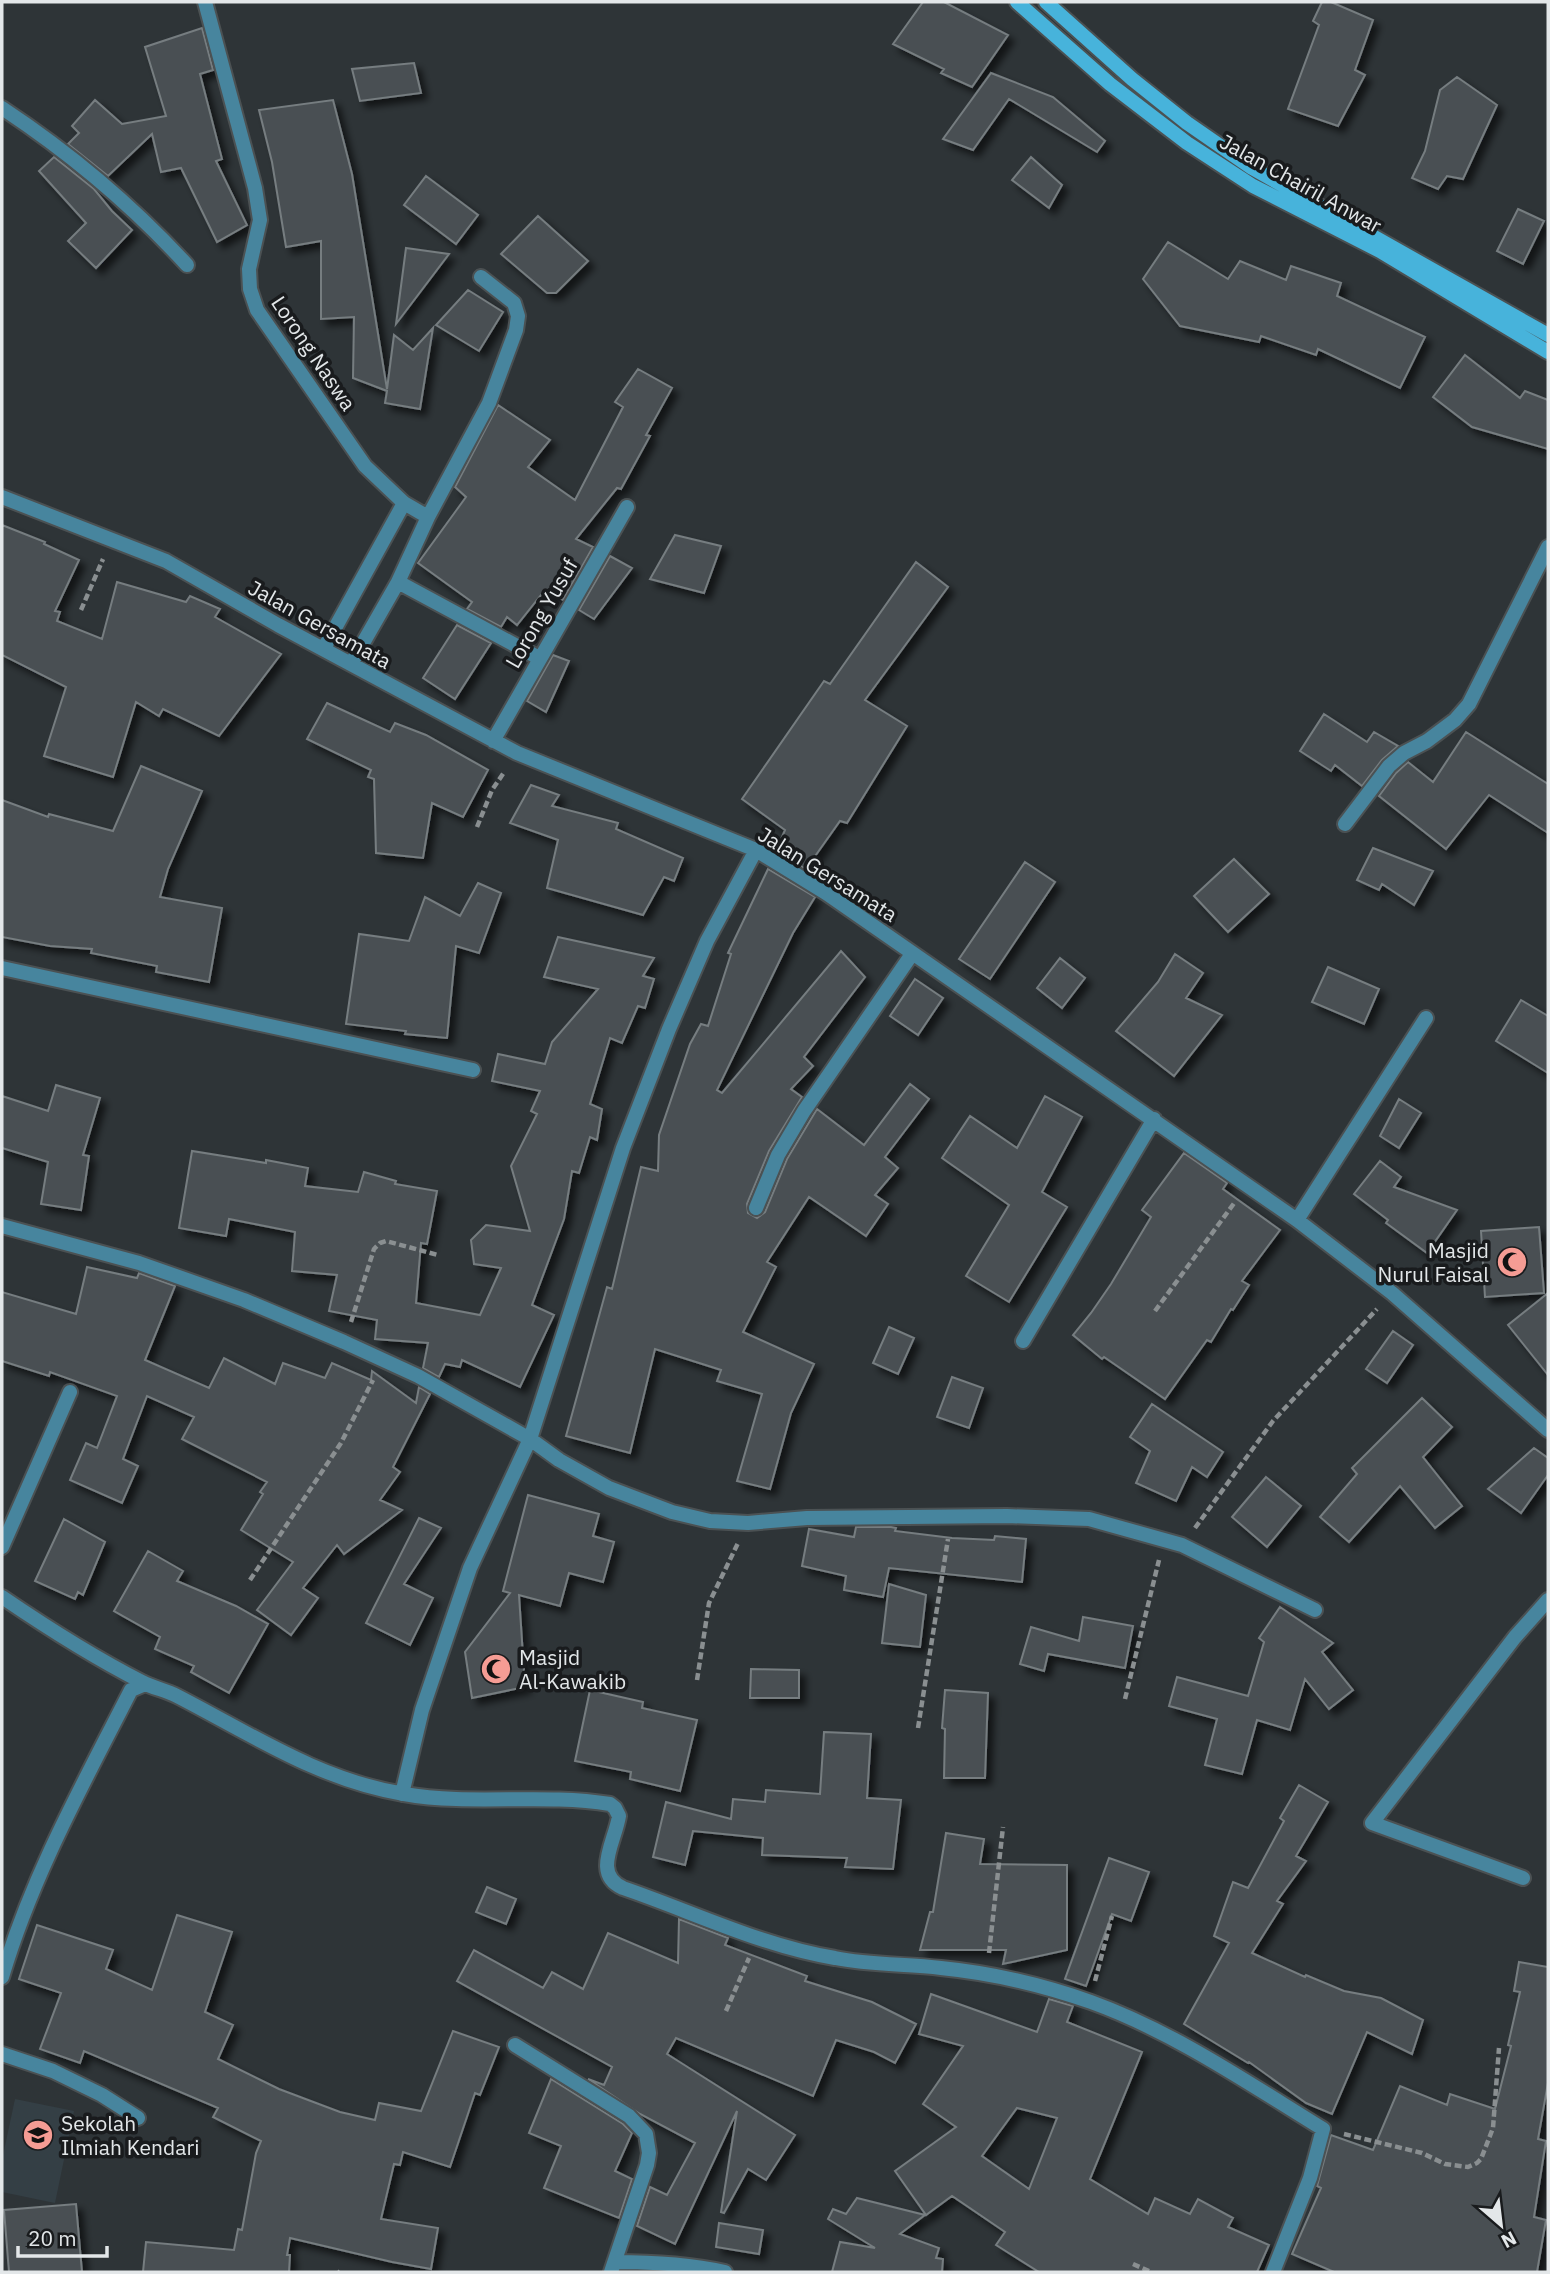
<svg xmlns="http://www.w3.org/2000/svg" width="1550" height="2274" font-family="'IBM Plex Sans',sans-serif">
  <defs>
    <filter id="shadow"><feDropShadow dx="6" dy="6" stdDeviation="3.5" flood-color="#0009"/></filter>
  </defs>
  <rect width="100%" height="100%" fill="#2e3437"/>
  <path fill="#343f45" d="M15 2099 74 2111 55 2203 2 2192V2160Z"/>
  <path fill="#4a5053" stroke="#767d80" stroke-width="2" fill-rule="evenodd" filter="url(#shadow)" d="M923 2H944L1008 35 972 87 941 73 944 69 893 44Z
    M1322 2H1331L1373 20 1355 70 1365 75 1338 126 1288 109 1319 25 1313 21Z
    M202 28 213 70 200 74 222 159 216 161 247 225 217 242 181 168 161 172 152 134 108 176 68 144 79 133 72 126 95 100 122 124 166 116 145 47Z
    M414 63 421 93 360 101 352 69Z
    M991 73 1053 97 1105 141 1097 152 1009 99 973 150 943 139Z
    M1457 77 1497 105 1463 179 1447 176 1438 189 1412 178 1425 151 1440 90Z
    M333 100 352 174 387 389 394 335 413 350 433 328 420 409 385 403 387 391 353 378 354 317 321 319V241L286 247 272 162 259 110Z
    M54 157 94 189 112 211 132 230 96 268 68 241 86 223 39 171Z
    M1031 157 1062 185 1049 208 1012 180Z
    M426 176 478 215 456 244 404 205Z
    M1518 209 1544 221 1523 264 1497 251Z
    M538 216 588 261 556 293H547L501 254Z
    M1168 242 1228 279 1240 261 1286 280 1291 266 1341 283 1337 296 1425 337 1400 388 1318 349 1316 355 1261 336 1259 342 1180 326 1143 279Z
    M406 248 449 254 396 324Z
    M468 290 503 312 479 351 436 325Z
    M1465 355 1520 398 1525 391 1548 400V449L1472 427 1433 397Z
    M638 369 672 388 646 435 650 436 621 489 617 488 576 539 593 547 563 600 545 590 517 625 507 617 501 627 467 609 472 602 418 563 466 497 455 487 498 405 550 440 528 467 575 500 623 407 615 402Z
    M2 525 45 542 44 544 79 560 55 611 60 612 57 621 102 639 117 582 186 602 190 596 220 609 215 617 281 654 219 736 163 709 159 716 136 702 113 777 44 756 66 687 2 655Z
    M675 535 721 546 704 593 650 579Z
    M610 556 632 568 594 619 579 610Z
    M916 562 948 587 865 700 907 726 847 823 840 821 806 869 776 851 785 830 742 799 824 681 830 684Z
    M457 625 491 643 455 699 423 678Z
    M553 655 569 661 546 712 527 701Z
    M327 703 390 732 395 723 426 735 488 770 463 817 432 803 423 858 376 853 374 779 368 777 371 770 307 739Z
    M1324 714 1367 742 1374 732 1398 746 1382 760 1362 786 1335 765 1331 771 1300 751Z
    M1466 732 1548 784V833L1489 795 1446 849 1379 796 1396 773 1408 762 1433 782Z
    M141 766 202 791 168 869 160 897 222 908 209 982 156 972 157 966 91 953 92 949 50 946 2 937V800L48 817 49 814 113 831Z
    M531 785 559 795 552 806 618 823 616 829 683 858 674 881 664 877 643 915 547 888 558 840 510 823Z
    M1373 848 1433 871 1414 905 1382 884 1379 890 1357 880Z
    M1234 859 1269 894 1228 932 1194 896Z
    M1025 862 1055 882 990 979 959 959Z
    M768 869 815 897 793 933 717 1090 722 1093 841 951 865 977 804 1057 813 1066 791 1089 802 1097 769 1151 747 1204 748 1213 757 1218 765 1212 787 1159 817 1109 864 1145 910 1084 929 1099 885 1157 898 1168 875 1195 888 1204 866 1236 809 1197 767 1262 776 1267 743 1332 814 1364 791 1413 770 1489 737 1481 762 1394 717 1381 721 1370 655 1349 630 1453 566 1436 607 1287 612 1289 641 1167 658 1171 659 1135 690 1044 701 1024 708 1026 731 954 728 953Z
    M478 883 501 893 479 953 456 946 447 1038 405 1034 406 1031 346 1024 359 934 409 941 425 897 460 916Z
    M558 937 654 958 643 976 654 979 645 1008 638 1006 622 1043 610 1038 590 1104 602 1109 597 1140 590 1137 579 1173 572 1171 564 1219 532 1305 554 1315 520 1387 462 1360 460 1367 445 1364 439 1377 423 1368 428 1343 375 1339 377 1320 329 1311 337 1275 292 1271 295 1232 229 1219 226 1236 179 1228 192 1151 266 1163V1160L308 1168 305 1186 358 1192 364 1172 396 1181 395 1184 437 1191 427 1244 421 1243 416 1303 480 1315 501 1268 474 1264 471 1240 486 1225 530 1231 511 1166 537 1114 531 1111 540 1091 492 1081 498 1054 545 1064 552 1042 598 989 544 977Z
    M1175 954 1203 973 1186 998 1222 1015 1174 1076 1116 1031 1158 982Z
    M1060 958 1085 978 1062 1008 1037 988Z
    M1328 967 1379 989 1364 1024 1312 1002Z
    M915 979 943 998 918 1035 890 1016Z
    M1521 1000 1548 1016V1073L1496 1041Z
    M56 1085 100 1098 83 1155 89 1156 81 1210 41 1204 48 1162 2 1148V1096L48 1111Z
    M1045 1096 1082 1117 1042 1192 1067 1207 1009 1302 966 1276 1009 1205 942 1158 970 1116 1017 1148Z
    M1399 1099 1421 1113 1399 1148 1380 1136Z
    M1184 1153 1227 1183 1223 1189 1280 1230 1242 1281 1249 1285 1233 1310 1231 1309 1211 1342 1207 1340 1165 1399 1104 1357 1102 1359 1073 1335 1091 1313 1111 1284 1151 1217 1142 1210Z
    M1380 1161 1401 1177 1394 1187 1457 1210 1427 1253 1386 1223 1388 1220 1354 1194Z
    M1539 1227 1544 1293 1485 1297 1481 1231Z
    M87 1267 137 1278 139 1273 175 1286 145 1360 209 1388 224 1358 275 1384 283 1363 325 1378 332 1363 371 1380 372 1371 416 1403 419 1387 430 1394 393 1467 400 1472 380 1500 402 1510 344 1554 337 1545 303 1588 318 1598 291 1635 257 1610 293 1562 241 1530 263 1494 260 1492 267 1482 182 1439 194 1417 147 1396 123 1459 138 1466 122 1503 70 1480 86 1443 97 1448 117 1396 50 1372 49 1376 2 1361V1292L76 1314Z
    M1548 1293V1375L1508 1325Z
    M889 1327 914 1338 898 1374 873 1363Z
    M1393 1331 1413 1345 1387 1383 1366 1369Z
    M952 1377 983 1388 969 1428 937 1417Z
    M1422 1398 1452 1427 1423 1457 1462 1506 1435 1528 1400 1486 1349 1542 1320 1517 1357 1474 1352 1468Z
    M1152 1404 1223 1452 1207 1477 1192 1467 1176 1501 1136 1483 1150 1451 1130 1437Z
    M1534 1448 1548 1458V1475L1521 1513 1488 1489Z
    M1266 1477 1301 1506 1267 1547 1232 1517Z
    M528 1495 599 1514 593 1536 614 1542 603 1582 569 1573 560 1606 519 1595 525 1687 472 1698 465 1652 510 1593 503 1591Z
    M419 1518 441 1528 404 1584 433 1598 410 1645 366 1623Z
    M64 1519 105 1542 83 1595 78 1592 75 1599 35 1581Z
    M856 1527H891L896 1528 895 1531 952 1538 994 1540 995 1536 1026 1539 1022 1582 889 1568 883 1597 844 1590 846 1576 802 1566 809 1529 854 1537Z
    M148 1551 183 1571 177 1581 236 1606 268 1624 229 1693 191 1672 194 1666 155 1649 160 1637 114 1611Z
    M889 1584 926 1595 920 1647 882 1643Z
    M1280 1607 1333 1643 1322 1652 1353 1690 1329 1709 1305 1679 1290 1730 1257 1720 1242 1774 1205 1765 1217 1719 1169 1706 1177 1677 1248 1696 1264 1642 1259 1638Z
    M1083 1617 1133 1626 1125 1668 1048 1654 1044 1671 1020 1664 1031 1627 1079 1641Z
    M751 1669 799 1670V1698H750Z
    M590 1690 643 1702 642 1708 697 1720 680 1791 630 1779 631 1772 575 1761Z
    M945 1690 988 1693 985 1778H944L945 1729 942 1728Z
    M824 1732 871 1734 867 1798 901 1800 893 1869 845 1867 847 1858 762 1855 763 1838 693 1831 685 1865 653 1857 666 1802 731 1819 733 1799 765 1802 766 1790 820 1794Z
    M1299 1785 1328 1802 1296 1856 1306 1861 1277 1901 1283 1904 1252 1953 1305 1977 1306 1975 1344 1991 1381 1998 1423 2020 1412 2054 1367 2032 1332 2114 1306 2103 1249 2062 1248 2063 1184 2024 1229 1943 1214 1936 1233 1882 1248 1888 1284 1821 1280 1818Z
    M946 1833 984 1839 980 1864 1067 1865V1950L1003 1964 1006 1950H920L930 1912H933Z
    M1109 1858 1149 1872 1131 1921 1112 1914 1086 1986 1065 1979Z
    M487 1887 516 1899 506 1924 476 1912Z
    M177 1915 232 1932 205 2012 233 2025 218 2059 279 2089 340 2112 375 2120 379 2103 421 2111 453 2031 499 2047 480 2095 475 2093 450 2167 403 2152 400 2165 394 2164 381 2219 438 2228 431 2269 392 2262 290 2238 287 2255H290L289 2272H143L146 2242 234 2250 238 2229 242 2230 256 2153 261 2141 213 2117 218 2108 84 2051 80 2063 40 2049 61 1993 19 1979 37 1925 113 1950 106 1969 152 1990Z
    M679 1919 728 1938 725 1945 807 1976 805 1981 872 2002 916 2024 895 2063 874 2052 836 2040 813 2096 676 2038 667 2054 795 2135 766 2180 748 2169 724 2213 721 2212 737 2111 675 2244 637 2226 650 2187 667 2195 695 2143 640 2114 588 2079 604 2085 612 2067 457 1981 474 1950 543 1988 552 1972 583 1989 608 1933 678 1963Z
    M1519 1962 1548 1967V2083L1538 2139 1546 2141 1534 2217 1546 2220 1537 2272H1334L1292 2254 1321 2188 1317 2186 1331 2135 1373 2150 1400 2086 1447 2105 1450 2094 1495 2109 1511 2046 1508 2045 1520 1992 1514 1991Z
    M931 1994 1037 2032 1049 1999 1073 2006 1067 2022 1142 2052 1090 2179 1148 2214 1155 2198 1190 2214 1198 2199 1233 2218 1228 2227 1269 2245 1257 2272H1039L996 2245 1005 2232 952 2196 926 2215 895 2171 956 2127 923 2104 963 2046 919 2034ZM1017 2108 1057 2118 1029 2189 982 2156Z
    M551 2079 623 2124 632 2133 615 2171 632 2179 619 2218 544 2188 561 2146 529 2133Z
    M857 2198 925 2215 900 2234 939 2248 936 2258 943 2259 942 2272H832L840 2242 875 2248 828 2219 833 2209 846 2214Z
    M76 2204 82 2272H9L4 2210Z
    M719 2223 763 2230 759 2254 716 2247Z"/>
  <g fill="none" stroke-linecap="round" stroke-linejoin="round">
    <g stroke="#4b5153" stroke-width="18">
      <path id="street" d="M205 2 255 188 260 220 249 269 250 289 257 310 365 466 404 503 324 648
        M2 108C70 153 132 205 187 265
        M2 497 166 561 278 625 517 753 756 850 826 893 1297 1220 1392 1293 1548 1430
        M404 503 428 517
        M398 582 539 658
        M351 664 398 582 428 517 489 403 516 330 518 316 514 303 481 277
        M493 741 627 507
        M1345 824 1389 766 1404 753 1427 741 1455 720 1469 704 1548 547
        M2 968 473 1070
        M756 1208 778 1155 804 1111 912 954
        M1297 1220 1426 1018
        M2 1226 139 1263 244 1300 344 1342 418 1376 530 1439 559 1460 609 1488 672 1512 710 1521 748 1523 807 1518 1007 1516 1089 1519 1182 1545 1315 1610
        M1023 1341 1154 1119
        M2 1547 70 1392
        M2 1597C46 1627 95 1658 142 1682 153 1688 165 1690 177 1696 251 1734 319 1780 404 1794 472 1806 541 1793 610 1804L615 1808 619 1816C615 1842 592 1874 623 1888 693 1912 762 1946 835 1958 869 1965 906 1964 941 1968 991 1973 1043 1985 1091 2002 1174 2032 1248 2083 1323 2129L1310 2178 1273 2272
        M402 1794 422 1710 470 1568 530 1439 623 1148 669 1029 707 941 756 850
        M1523 1878 1372 1823 1515 1637 1548 1600
        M2 1977C32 1876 83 1784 131 1690L145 1684
        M515 2045 629 2116 646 2134 649 2153 647 2165 611 2272
        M2 2054 53 2071 102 2095 138 2118
        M615 2262C652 2262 689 2264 725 2272"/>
    </g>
    <g stroke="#4b5153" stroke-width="18">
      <path id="secondary" d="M1017 2 1110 84 1187 143 1253 186 1380 251 1548 352
        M1046 2 1132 79 1187 123 1252 168 1548 335"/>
    </g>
    <path stroke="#8a8f91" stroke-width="4.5" stroke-dasharray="7 3.5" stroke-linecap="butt" d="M81 610 103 559
      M477 827 492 790 505 771
      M1155 1311 1235 1202
      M351 1322 374 1249 380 1243 386 1241 438 1255
      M1195 1528 1273 1421 1377 1309
      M250 1580 341 1443 373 1380
      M697 1680 709 1603 738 1543
      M1125 1699 1159 1560
      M918 1728 948 1539
      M989 1953 1003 1827
      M1095 1981 1112 1916
      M726 2011 749 1958
      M1344 2134 1422 2153 1445 2164 1468 2167 1477 2163 1481 2159 1493 2128 1499 2048
      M1133 2264 1151 2272
      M339 2272 340 2271"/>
    <use href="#street" stroke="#47859e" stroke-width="14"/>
    <use href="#secondary" stroke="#47b3db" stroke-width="14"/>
  </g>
  <defs>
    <g id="mosque-disc" transform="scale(1.575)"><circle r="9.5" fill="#f59c94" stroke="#191b1d"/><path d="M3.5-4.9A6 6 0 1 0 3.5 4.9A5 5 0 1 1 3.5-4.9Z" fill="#111"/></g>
    <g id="school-disc" transform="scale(1.575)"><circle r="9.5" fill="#f59c94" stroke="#191b1d"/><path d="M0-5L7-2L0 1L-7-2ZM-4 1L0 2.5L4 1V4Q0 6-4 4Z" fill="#111"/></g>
  </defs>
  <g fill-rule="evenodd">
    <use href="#mosque-disc" x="1512" y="1262"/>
    <use href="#mosque-disc" x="496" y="1669"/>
    <use href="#school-disc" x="38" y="2135"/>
  </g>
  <g text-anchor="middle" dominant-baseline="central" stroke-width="7" stroke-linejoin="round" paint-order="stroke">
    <g font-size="21" fill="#e3e7e9" stroke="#191b1d">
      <text transform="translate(1301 183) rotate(29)">Jalan Chairil Anwar</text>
      <text transform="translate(314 353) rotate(56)">Lorong Naswa</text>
      <text transform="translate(541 613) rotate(-60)">Lorong Yusuf</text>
      <text transform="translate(320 624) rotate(29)">Jalan Gersamata</text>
      <text transform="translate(828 874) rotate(32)">Jalan Gersamata</text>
    </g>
    <g font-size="21" fill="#e3e7e9" stroke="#191b1d" text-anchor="start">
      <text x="1489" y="1250" text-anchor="end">Masjid<tspan x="1489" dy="24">Nurul Faisal</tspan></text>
      <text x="519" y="1657">Masjid<tspan x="519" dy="24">Al-Kawakib</tspan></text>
      <text x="61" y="2123">Sekolah<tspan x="61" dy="24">Ilmiah Kendari</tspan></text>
    </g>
  </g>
  <rect width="1550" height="2274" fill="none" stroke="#e3e7e9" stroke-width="7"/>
  <g transform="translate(1501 2225) rotate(152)" stroke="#191b1d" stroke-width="5" paint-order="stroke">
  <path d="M0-5L12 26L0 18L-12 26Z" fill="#e3e7e9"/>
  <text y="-10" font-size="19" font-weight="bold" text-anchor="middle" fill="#e3e7e9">N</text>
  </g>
  <path d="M18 2246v10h89v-10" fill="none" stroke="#e3e7e9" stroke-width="3.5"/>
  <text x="28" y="2246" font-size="21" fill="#e3e7e9" stroke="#191b1d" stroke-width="5" paint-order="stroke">20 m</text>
</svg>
